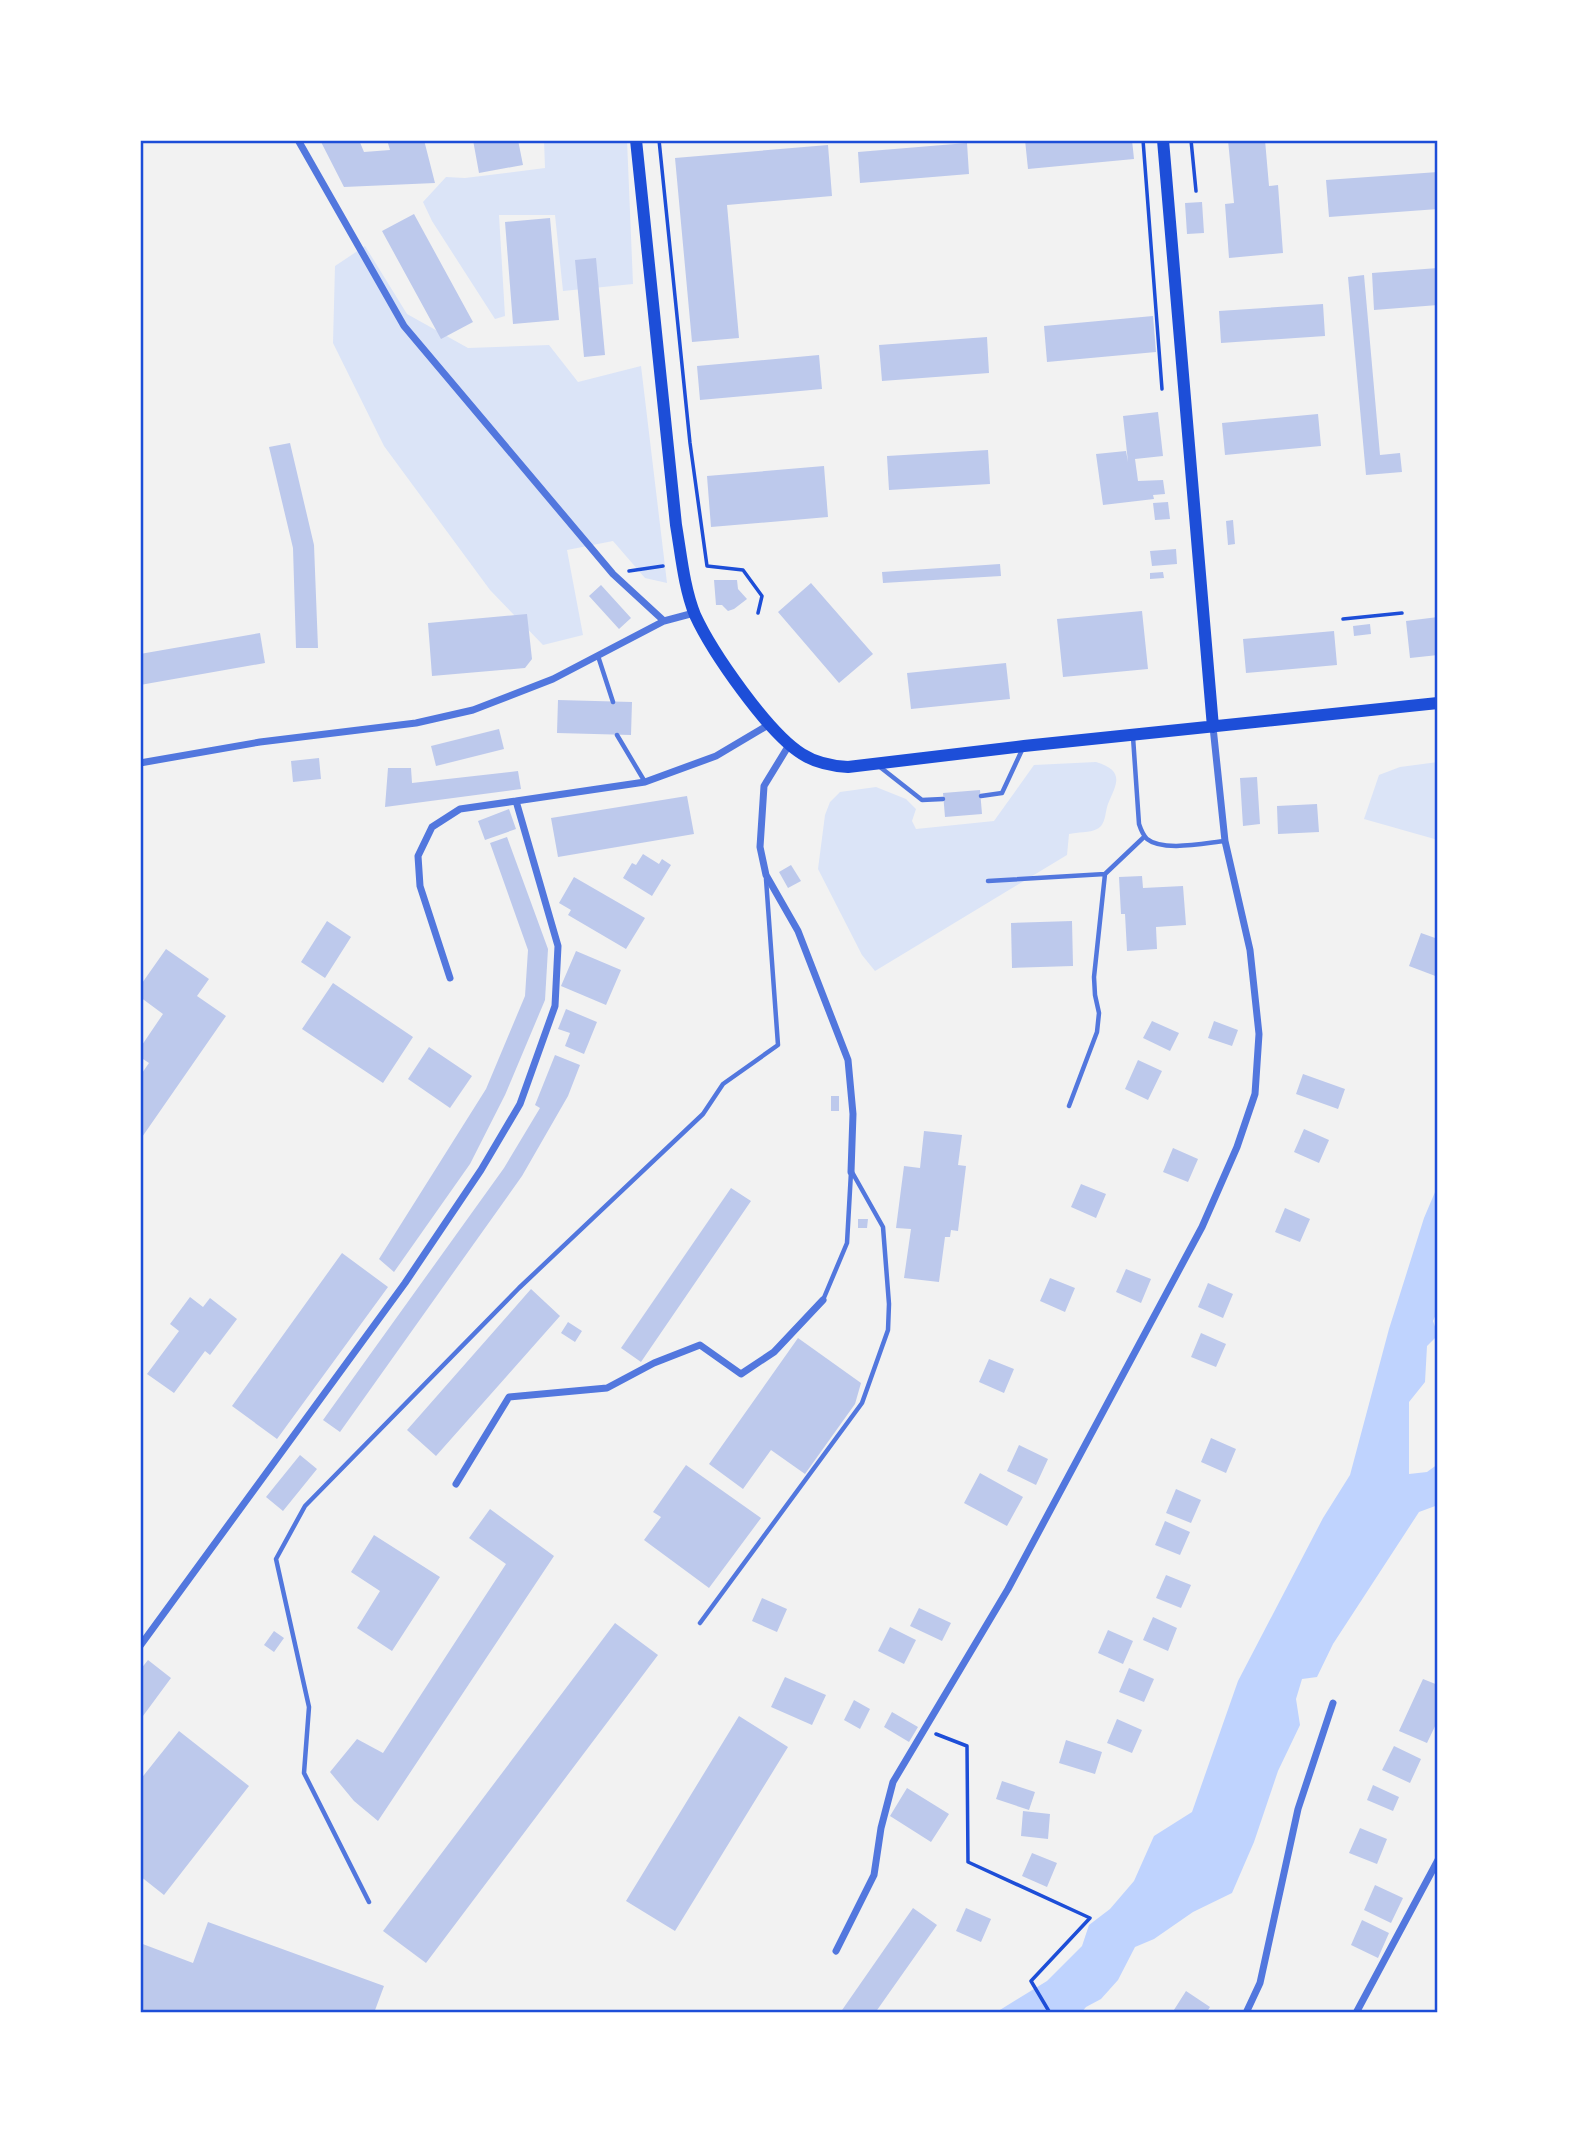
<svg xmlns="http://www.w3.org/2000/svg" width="1578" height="2153" font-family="Lato,sans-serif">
  <rect width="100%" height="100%" fill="#f2f2f2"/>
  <path fill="#dbe4f7" d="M544 140H627L633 284 563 291 555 215H499L505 316 495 319 432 221 423 202 446 177 465 178 545 168Z
    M365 246 407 314 468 348 549 345 578 382 641 366 667 583 645 578 613 541 567 550 583 635 543 645 490 590 384 446 333 343 335 266Z
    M1096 762C1125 771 1117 783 1108 804 1105 812 1106 825 1097 829 1090 833 1077 832 1069 834L1067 855 875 971 862 955 818 869 825 815 830 802 840 792 876 787 906 799 916 809 912 821 916 829 994 821 1034 765Z
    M1438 762V840L1364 819 1379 775 1400 767Z"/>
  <path fill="#bfd3fe" d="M1438 1185V1310L1433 1321 1438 1335 1427 1346 1425 1382 1409 1402V1474L1427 1472 1438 1464V1505L1419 1512 1333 1644 1317 1677 1302 1679 1296 1699 1300 1725 1278 1771 1254 1842 1232 1893 1193 1912 1154 1939 1135 1947 1118 1980 1101 1999 1086 2007 1081 2013H995L1047 1981 1082 1946 1089 1925 1110 1909 1134 1881 1154 1836 1192 1812 1238 1681 1323 1518 1350 1475 1389 1329 1424 1218Z"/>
  <path fill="#bdc9ec" d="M320 140H359L364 152 390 150 387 140H424L435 183 344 187Z
    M473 140H518L523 165 479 173Z
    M1025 140H1132L1134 159 1028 169Z
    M1228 140H1265L1269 186 1278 185 1283 253 1229 258 1225 204 1234 203Z
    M967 143 969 174 860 183 858 152Z
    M828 145 832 196 727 205 739 338 692 342 675 158Z
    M1438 172V209L1329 217 1326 180Z
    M1202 202 1204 233 1187 234 1185 203Z
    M414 214 473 322 441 339 382 231Z
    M550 218 559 320 513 324 505 222Z
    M596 258 605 355 584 357 575 260Z
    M1438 268V305L1374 310 1372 273Z
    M1364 275 1380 455 1400 453 1402 472 1366 475 1348 277Z
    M1323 304 1325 336 1221 343 1219 311Z
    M1153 316 1156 352 1047 362 1044 326Z
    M987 337 989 373 882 381 879 345Z
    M819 355 822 389 700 400 697 366Z
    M1158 412 1163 456 1135 459 1138 481 1163 480 1165 494 1153 495 1154 499 1103 505 1096 454 1126 451 1128 462 1123 416Z
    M1318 414 1321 446 1225 455 1222 423Z
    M290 443 314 545 318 648H296L293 548 269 447Z
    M988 450 990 484 889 490 887 456Z
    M824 466 828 517 711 527 707 476Z
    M1168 502 1170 519 1155 520 1153 503Z
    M1233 520 1235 544 1228 545 1226 521Z
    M1176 549 1177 564 1152 566 1150 551Z
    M1000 564 1001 576 883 583 882 572Z
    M1163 572 1164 578 1150 579V573Z
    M714 580H737L738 589 747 599 734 609 728 611 722 605H716Z
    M811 583 873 654 839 683 778 612Z
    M601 585 631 618 619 629 589 596Z
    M1142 611 1148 669 1063 677 1057 619Z
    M527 614 532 659 525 668 432 676 428 623Z
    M1438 617V655L1410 658 1406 621Z
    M1370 624 1371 634 1354 636 1353 626Z
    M1334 631 1337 665 1246 673 1243 639Z
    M260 633 265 663 140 685V654Z
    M1006 663 1010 699 911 709 907 673Z
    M558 700 632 702 631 735 557 733Z
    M499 729 504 749 436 766 431 746Z
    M319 758 321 779 293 782 291 761Z
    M388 768H411L412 783 518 771 521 789 385 807Z
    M1257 777 1260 824 1243 826 1240 778Z
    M980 790 982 814 945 817 943 793Z
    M687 796 694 834 558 857 551 818Z
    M1317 804 1319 832 1278 834 1277 806Z
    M509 809 516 829 485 840 478 821Z
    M507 837 548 949 545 1000 505 1095 470 1164 394 1272 379 1259 486 1089 525 996 528 950 490 843Z
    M643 854 659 864 662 859 671 865 652 896 623 878 632 863 636 865Z
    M791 865 801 881 788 888 779 872Z
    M1142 876 1143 888 1183 886 1186 925 1156 927 1157 949 1127 951 1125 914H1121L1119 877Z
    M574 877 645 918 626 949 568 915 571 910 559 903Z
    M327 921 351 937 325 978 301 962Z
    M1072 921 1073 966 1012 968 1011 923Z
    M1421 933 1438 939V977L1409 966Z
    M166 949 209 979 197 996 226 1016 140 1140V1076L149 1063 140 1057V1048L163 1014 140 997V986Z
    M576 951 621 970 606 1005 561 986Z
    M333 983 413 1037 383 1083 302 1029Z
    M566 1009 597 1022 584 1054 565 1046 570 1033 558 1029Z
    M1152 1021 1179 1033 1170 1051 1143 1038Z
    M1214 1021 1238 1030 1232 1046 1208 1038Z
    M429 1047 472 1076 450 1108 408 1079Z
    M555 1055 580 1065 568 1096 522 1176 340 1432 323 1420 504 1168 540 1108 535 1105Z
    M1138 1060 1162 1071 1148 1100 1125 1089Z
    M1303 1074 1345 1089 1338 1109 1296 1094Z
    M831 1096H839V1111H831Z
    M1304 1129 1329 1140 1319 1163 1294 1152Z
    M924 1131 962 1135 958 1165 966 1166 958 1231 951 1230 950 1237H945L939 1282 904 1278 911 1229 896 1228 904 1166 920 1168Z
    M1173 1148 1198 1159 1188 1182 1163 1172Z
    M1081 1184 1106 1194 1096 1218 1071 1207Z
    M731 1188 751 1201 641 1362 621 1348Z
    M1285 1208 1310 1219 1300 1242 1275 1232Z
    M858 1219H868L867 1228H858Z
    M342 1253 388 1287 277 1439 232 1406Z
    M1126 1269 1151 1279 1141 1303 1116 1292Z
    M1050 1278 1075 1288 1065 1312 1040 1301Z
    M1208 1283 1233 1294 1223 1318 1198 1307Z
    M531 1289 560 1316 436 1456 407 1430Z
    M190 1297 203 1307 210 1298 237 1319 210 1355 205 1351 174 1393 147 1374 179 1331 170 1324Z
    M568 1322 582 1331 575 1342 561 1333Z
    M1201 1333 1226 1344 1216 1367 1191 1357Z
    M798 1338 861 1383 855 1404 805 1474 771 1450 743 1489 709 1464Z
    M989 1359 1014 1369 1004 1393 979 1382Z
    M1211 1438 1236 1449 1226 1473 1201 1462Z
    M1019 1445 1048 1459 1036 1485 1007 1471Z
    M300 1455 317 1469 283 1511 266 1497Z
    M686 1465 761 1518 709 1588 644 1540 661 1517 653 1512Z
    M980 1473 1023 1497 1007 1526 964 1503Z
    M1176 1489 1201 1500 1191 1523 1166 1513Z
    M490 1509 554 1556 378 1821 354 1801 330 1772 357 1739 383 1753 506 1564 469 1538Z
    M1165 1521 1190 1532 1180 1555 1155 1545Z
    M374 1535 440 1577 392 1651 357 1628 380 1591 351 1572Z
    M1166 1575 1191 1585 1181 1608 1156 1598Z
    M762 1598 787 1609 777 1632 752 1621Z
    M919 1608 951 1623 942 1641 910 1626Z
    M1153 1617 1177 1628 1168 1651 1143 1640Z
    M615 1623 658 1655 426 1963 383 1931Z
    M890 1627 916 1640 904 1664 878 1651Z
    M1108 1630 1133 1641 1123 1664 1098 1653Z
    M274 1631 284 1638 274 1652 264 1645Z
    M148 1660 171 1678 140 1720V1670Z
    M1129 1668 1154 1679 1144 1702 1119 1692Z
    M785 1677 826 1695 812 1725 771 1707Z
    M1423 1679 1438 1685V1712L1435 1718 1438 1720 1427 1743 1399 1731Z
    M854 1700 870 1709 860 1729 844 1720Z
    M892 1712 918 1727 909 1742 884 1727Z
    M739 1716 788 1747 675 1931 626 1901Z
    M1117 1719 1142 1730 1132 1753 1107 1743Z
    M179 1731 249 1786 164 1895 140 1876V1780Z
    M1066 1740 1102 1752 1095 1774 1059 1763Z
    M1394 1746 1421 1759 1410 1783 1382 1770Z
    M1002 1781 1035 1792 1029 1810 996 1799Z
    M1373 1785 1399 1797 1393 1811 1367 1800Z
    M907 1788 949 1814 931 1842 890 1816Z
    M1023 1811 1050 1814 1048 1839 1021 1836Z
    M1360 1828 1387 1839 1377 1864 1349 1853Z
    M1032 1853 1057 1863 1047 1887 1022 1876Z
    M1375 1885 1403 1898 1391 1923 1364 1910Z
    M913 1908 937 1925 875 2013H840Z
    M966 1908 991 1919 981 1942 956 1931Z
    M1362 1920 1389 1933 1378 1958 1351 1945Z
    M208 1922 384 1986 374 2013H140V1943L193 1963Z
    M1186 1991 1210 2007 1206 2013H1172Z"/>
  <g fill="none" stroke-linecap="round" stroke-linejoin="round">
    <path stroke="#1d4ed8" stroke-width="3.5" d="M659 140 690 443 707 566 743 570 762 596 758 613
      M1143 140 1162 389
      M1191 140 1196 191
      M629 571 663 566
      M1343 619 1402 613
      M936 1734 967 1746 968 1862 1090 1918 1031 1981 1050 2013"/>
    <path stroke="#5277de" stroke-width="4.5" d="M598 656 613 702
      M617 735 645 782
      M1133 737 1139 824C1141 830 1143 835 1147 839 1163 852 1205 843 1225 841
      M880 767 922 800 943 799
      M981 796 1002 793 1022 750
      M988 881 1105 874 1144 837
      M1069 1106 1097 1032 1099 1013 1095 995 1094 977 1105 874
      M823 1300 847 1243 851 1172
      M700 1623 862 1403 888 1330 889 1304 883 1227 852 1172
      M369 1902 304 1773 309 1707 276 1559 305 1506 519 1288 703 1114 723 1084 778 1045 766 879"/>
    <path stroke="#5277de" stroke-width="7" d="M298 140 404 326 613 574 664 621 694 613
      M789 745 764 786 760 847 766 875 798 931 848 1060 853 1114 851 1172
      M140 763 260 742 416 723 473 710 553 679 664 621
      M450 978 420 886 418 856 432 827 460 809 516 801
      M456 1484 509 1397 607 1388 654 1363 700 1345 741 1374 774 1352 823 1300
      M140 1646 405 1283 481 1170 520 1104 555 1006 558 946 516 801 645 782 716 756 770 724
      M836 1951 874 1875 881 1828 893 1782 1008 1589 1202 1227 1237 1147 1255 1094 1259 1034 1250 950 1225 841 1213 727
      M1246 2013 1260 1983 1298 1809 1333 1703
      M1356 2013 1438 1860"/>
    <path stroke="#1d4ed8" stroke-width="12" d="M636 140 676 525C681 554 684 588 695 615 712 652 768 733 802 754 816 763 832 766 848 767L1024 746 1438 703
      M1163 140 1213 727"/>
  </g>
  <rect width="1578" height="2153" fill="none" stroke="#ffffff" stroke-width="284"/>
  <rect x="142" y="142" width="1294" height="1869" fill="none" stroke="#1d4ed8" stroke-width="2.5"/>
</svg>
